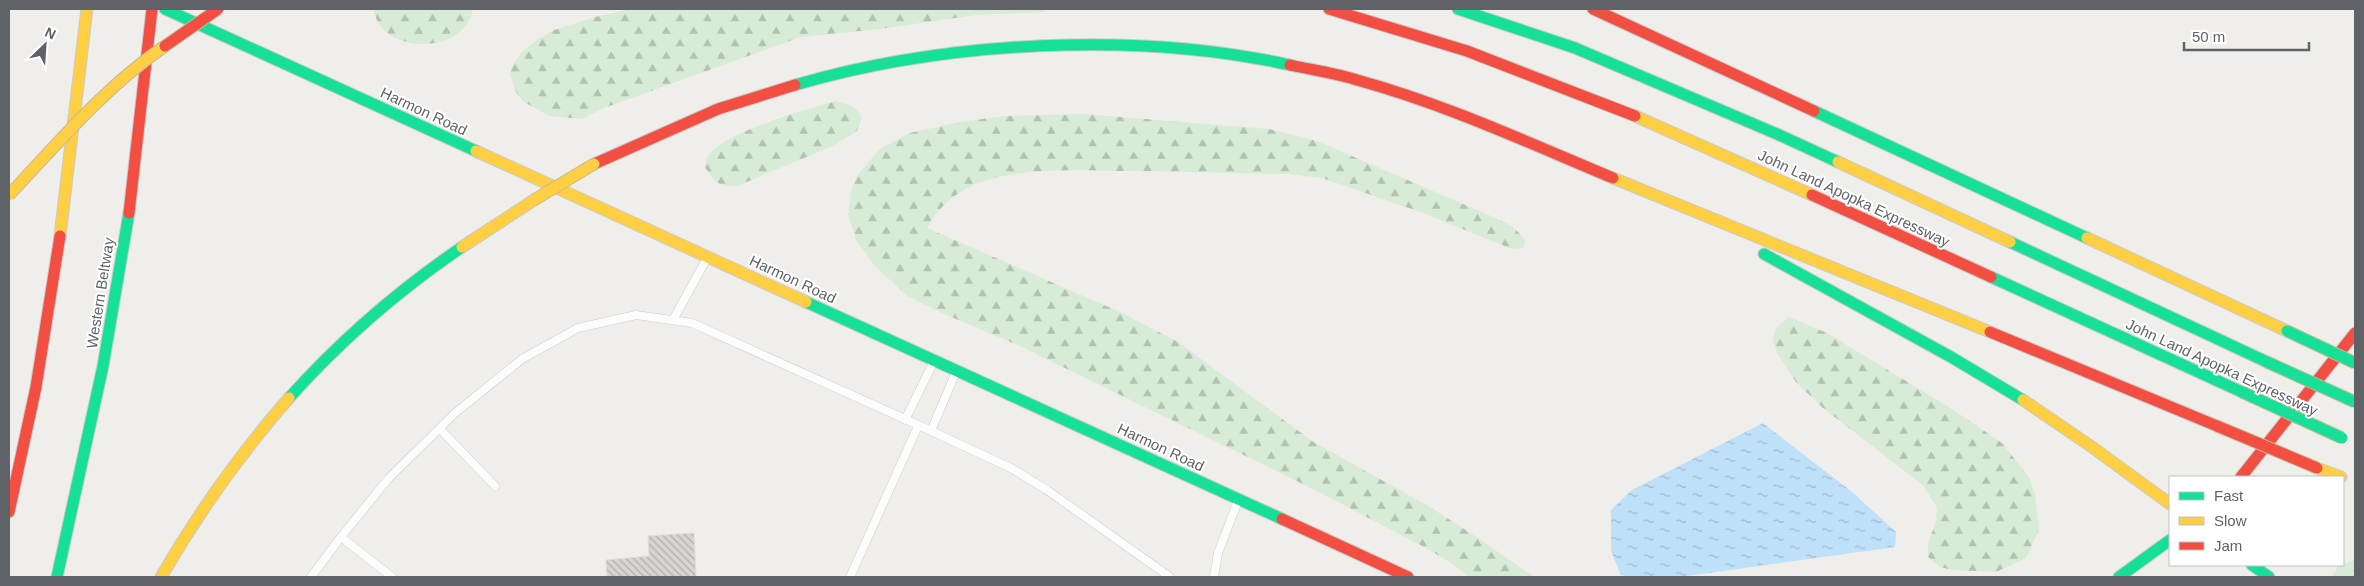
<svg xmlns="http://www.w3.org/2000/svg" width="2364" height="586" font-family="Arial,sans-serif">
  <defs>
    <pattern id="forest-firs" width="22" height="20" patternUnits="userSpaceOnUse" patternTransform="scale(1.25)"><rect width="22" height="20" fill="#d8ebd6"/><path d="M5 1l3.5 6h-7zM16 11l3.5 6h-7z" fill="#b2c2b1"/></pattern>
    <pattern id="water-ripples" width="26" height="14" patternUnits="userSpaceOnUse" patternTransform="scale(1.25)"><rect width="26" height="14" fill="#bfe0f9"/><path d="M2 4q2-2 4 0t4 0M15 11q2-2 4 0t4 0" fill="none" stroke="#9eb9cd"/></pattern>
    <pattern id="building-back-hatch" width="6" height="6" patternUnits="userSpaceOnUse" patternTransform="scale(1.25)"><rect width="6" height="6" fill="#d6d5d3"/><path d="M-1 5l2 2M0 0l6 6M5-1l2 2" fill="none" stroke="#b1b0af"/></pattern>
  </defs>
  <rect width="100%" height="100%" fill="#efeeea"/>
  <path fill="url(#forest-firs)" d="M373 9H473C467 48 405 55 381 27 377 22 375 15 373 9Z
    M631 9H1048L1043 12 976 15 880 29 801 37 604 108 582 119 549 116 524 102 516 92 510 75 513 64 521 53 535 41 554 30 595 17Z
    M836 101C848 104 857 107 862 118L857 131 833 146 737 186C719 187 714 182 705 167 706 164 706 159 708 156 723 132 808 109 836 101Z
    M1083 114 1269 129 1317 141 1498 219 1512 226 1526 240 1523 248 1512 249 1423 213 1322 178 1288 174C1236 173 1184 172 1132 171 1082 171 1029 166 981 182 958 190 938 207 927 228L1118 311 1178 342 1312 441 1430 507 1484 542 1534 577H1469L1451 563 1426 548 1313 489 1022 347 942 313 907 296 875 266 856 240 848 214 851 191 858 174 880 149 910 133 960 122 1004 116Z
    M1789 317 1827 333 1952 409 2002 443 2029 477 2035 494 2039 530 2026 558 1996 572 1952 570 1940 567 1928 557V543L1936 522 1937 508 1924 486 1823 408 1796 382 1777 353 1773 339 1776 328Z
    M2355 559V577H2332L2337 567Z"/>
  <path fill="url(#water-ripples)" d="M1763 423 1852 492 1896 532 1895 547 1680 577H1633L1621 575 1611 551V510L1632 490Z"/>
  <path fill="url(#building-back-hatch)" stroke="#deddd9" d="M694 533 696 577H607L606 560 649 556 648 536Z"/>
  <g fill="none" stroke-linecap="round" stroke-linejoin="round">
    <g stroke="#cbcccc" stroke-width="9">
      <path id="lane" d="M673 320 707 258
        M956 372 931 431 1011 468 1047 490 1170 577
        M905 420 934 361
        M440 429 495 486
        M341 537 392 577
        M851 575 918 426
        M311 577 341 537 388 479 454 414 522 359 578 328 636 315 692 323 936 433
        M1214 577 1218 553 1238 501"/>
    </g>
    <g stroke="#cacacb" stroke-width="13">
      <path id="fast" d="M165 9 476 151
        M1458 9 1575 48 1777 134 1838 162
        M795 85C946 41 1137 31 1290 65
        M1814 111 2087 238
        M2010 242 2267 362
        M1764 254 1951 357 2023 400
        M1991 277 2242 392
        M806 302 1282 519
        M289 398C340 341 399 290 462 247
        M2252 565 2269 577
        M57 577 103 366 129 213
        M2119 577 2170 540"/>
    </g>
    <g stroke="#cacacb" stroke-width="13">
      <path id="slow" d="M1635 116 1812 195
        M476 151 806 302
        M1838 162 2010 242
        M1613 178 1990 332
        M60 236 87 9
        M2087 238 2287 331
        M462 247 534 200
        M2023 400 2092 447 2170 504
        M2317 468 2341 477
        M161 577C198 513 240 454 289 398"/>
    </g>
    <g stroke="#cacacb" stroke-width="13">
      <path id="jam" d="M1329 9 1467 51 1635 116
        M1593 9 1814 111
        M1290 65C1312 70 1335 73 1357 80 1445 104 1529 143 1613 178
        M594 164 718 109 795 85
        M1812 195 1991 277
        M129 213 152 9
        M1990 332 2217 426
        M2241 477 2355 333
        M9 512 36 387 60 236
        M1282 519 1408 577"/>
    </g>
    <use href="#lane" stroke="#fdfcfc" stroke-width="8"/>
    <use href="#fast" stroke="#16e098" stroke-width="11"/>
    <use href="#slow" stroke="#ffcf43" stroke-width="11"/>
    <use href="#jam" stroke="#f24e42" stroke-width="11"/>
    <g stroke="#c8b996" stroke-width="13" stroke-linecap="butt">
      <path id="fast-bridge" d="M2287 331 2355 363
        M2267 362 2355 402
        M2242 392 2342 438"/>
    </g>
    <g stroke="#c8b996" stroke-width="13" stroke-linecap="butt">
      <path id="slow-bridge" d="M9 195C58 143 106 86 165 46
        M534 200 594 164"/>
    </g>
    <g stroke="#c8b996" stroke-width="13" stroke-linecap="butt">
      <path id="jam-bridge" d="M165 46 218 9
        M2217 426 2317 468"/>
    </g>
    <use href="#fast-bridge" stroke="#16e098" stroke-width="11"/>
    <use href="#slow-bridge" stroke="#ffcf43" stroke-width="11"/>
    <use href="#jam-bridge" stroke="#f24e42" stroke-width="11"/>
  </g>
  <g text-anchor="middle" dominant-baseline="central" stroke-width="4" stroke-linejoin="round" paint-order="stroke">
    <g font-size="15" fill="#5f6368" stroke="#fff">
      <text transform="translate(424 111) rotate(25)">Harmon Road</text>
      <text transform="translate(1854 198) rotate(25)">John Land Apopka Expressway</text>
      <text transform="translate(793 279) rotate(25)">Harmon Road</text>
      <text transform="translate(100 293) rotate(-81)">Western Beltway</text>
      <text transform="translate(2222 367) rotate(25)">John Land Apopka Expressway</text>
      <text transform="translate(1161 447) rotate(25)">Harmon Road</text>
    </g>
  </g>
  <rect width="2364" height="586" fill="none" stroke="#5f6368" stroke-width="20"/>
  <rect x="2169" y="476" width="175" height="90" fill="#ffffff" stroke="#bfc1c3"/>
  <rect x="2179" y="492" width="25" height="8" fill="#16e098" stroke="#bfc1c3"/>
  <text x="2214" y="501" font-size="15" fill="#5f6368">Fast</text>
  <rect x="2179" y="517" width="25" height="8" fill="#ffcf43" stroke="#bfc1c3"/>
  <text x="2214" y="526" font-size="15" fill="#5f6368">Slow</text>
  <rect x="2179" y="542" width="25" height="8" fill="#f24e42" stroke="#bfc1c3"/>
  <text x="2214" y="551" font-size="15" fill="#5f6368">Jam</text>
  <g transform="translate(45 45) rotate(25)" stroke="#ffffff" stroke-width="4" paint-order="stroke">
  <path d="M0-4L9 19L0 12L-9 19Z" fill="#5f6368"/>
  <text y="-8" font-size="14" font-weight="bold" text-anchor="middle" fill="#5f6368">N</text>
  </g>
  <path d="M2184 42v8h125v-8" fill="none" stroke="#5f6368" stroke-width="2.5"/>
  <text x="2192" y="42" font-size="15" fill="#5f6368" stroke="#ffffff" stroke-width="4" paint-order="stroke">50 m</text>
</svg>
